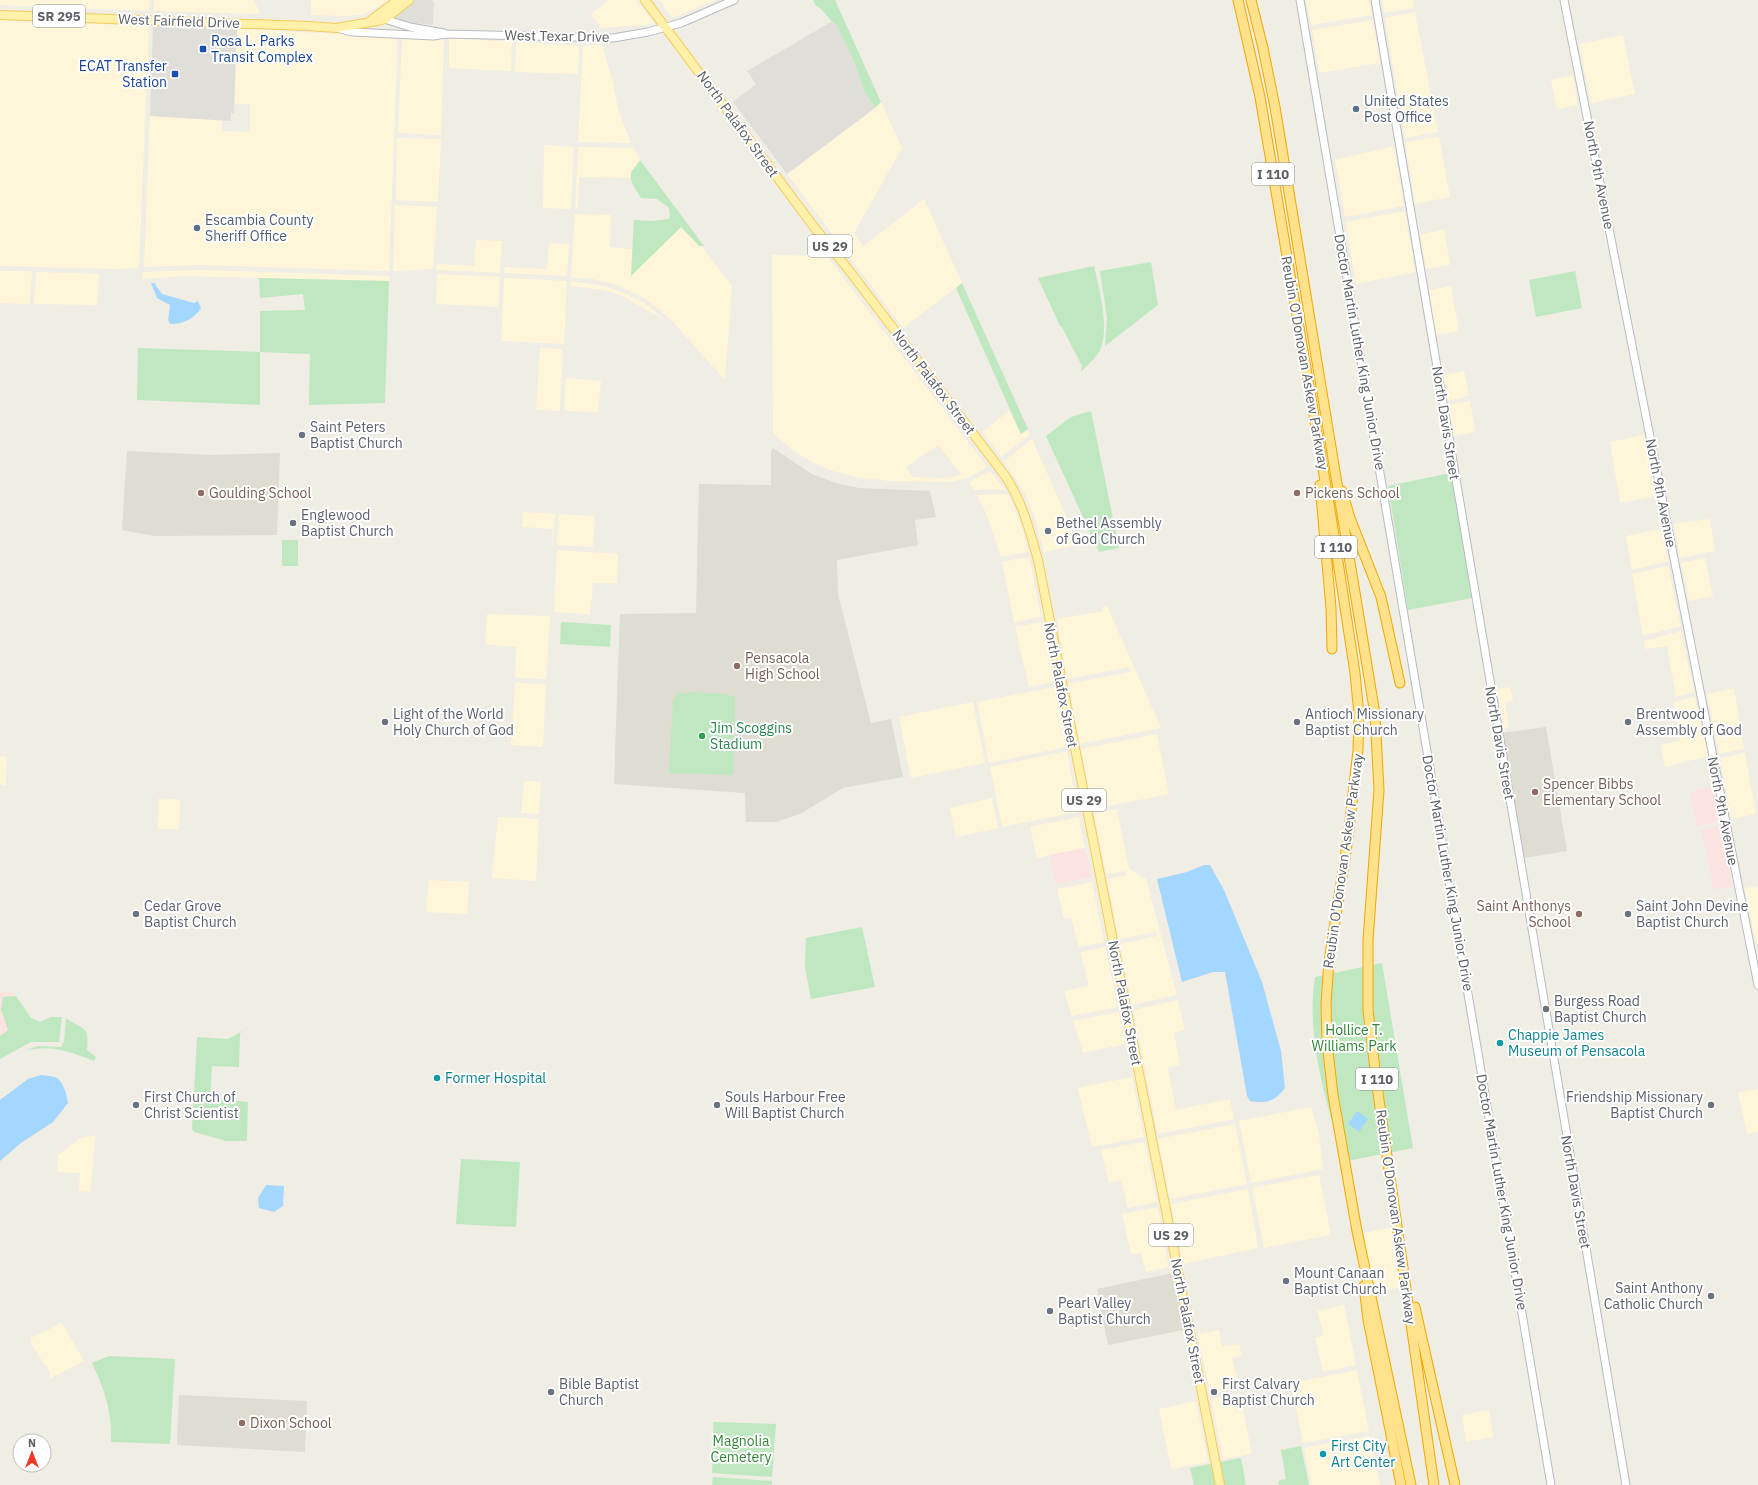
<svg xmlns="http://www.w3.org/2000/svg" width="1758" height="1485" font-family="'IBM Plex Sans',sans-serif">
  <rect width="100%" height="100%" fill="#efede4"/>
  <path fill="#fff6d9" fill-rule="evenodd" d="M0 0H150L149 11 0 5Z
    M154 0H254L260 14 154 11Z
    M311 0H389L364 14 346 16 311 15Z
    M609 0H636L654 23 646 25 601 28 591 14Z
    M659 0H716L672 18Z
    M1306 0H1369L1372 15 1311 25Z
    M1382 0H1413L1414 8 1384 13Z
    M1415 12 1438 132 1405 138 1385 18Z
    M0 20 149 26 139 268 114 269 0 266Z
    M1373 20 1380 63 1319 73 1312 30Z
    M237 29 398 37 389 271 200 265 144 267 150 116 222 120V131L250 132V104H234Z
    M1623 35 1635 94 1591 103 1579 44Z
    M402 37 444 38 441 135 398 133Z
    M449 38 512 42 511 71 449 68Z
    M516 42 579 46 578 74 515 72Z
    M602 45 613 83 618 109 631 143 578 142 583 46Z
    M1573 75 1578 105 1557 109 1551 80Z
    M881 102 902 148 854 233 863 246 924 199 962 283 903 328 787 174Z
    M1439 137 1450 197 1415 204 1405 142Z
    M397 138 441 139 438 202 396 200Z
    M544 145 574 147 571 209 543 208Z
    M1394 146 1404 206 1345 217 1335 160Z
    M578 147 634 148 640 160 631 172V178L579 177 578 209H575Z
    M395 205 437 207 433 269 393 271Z
    M1405 211 1415 272 1356 284 1346 222Z
    M575 214 611 215 610 247 632 249 631 275 682 227 699 246 702 247 732 286 725 380 672 321 646 299 615 284 593 279 571 277Z
    M1444 229 1450 265 1426 269 1420 235Z
    M476 240 502 241 500 273 437 270V264L474 266Z
    M549 243 569 244 567 276 504 273 505 267 547 269Z
    M772 255 827 256 987 467 968 478 949 482 889 481 856 477 833 471 814 463 791 449 773 433ZM938 445 961 474 955 477 942 478 913 477 906 467Z
    M200 270 389 276V281L183 276 142 279 143 272Z
    M0 271H32L30 304 0 303Z
    M36 272 99 274 97 305 34 304Z
    M437 274 500 277 498 307 436 304Z
    M504 278 567 281 564 344 501 341Z
    M571 281 604 286 624 293 644 303 666 321 621 295 604 290 571 286Z
    M1451 286 1459 331 1436 335 1429 290Z
    M540 348 563 349 560 411 536 410Z
    M1464 371 1469 396 1447 401 1443 375Z
    M566 378 601 381 598 412 564 411Z
    M1470 401 1475 432 1453 436 1448 405Z
    M1009 411 1021 434 1028 429 1030 435 1001 457 982 432Z
    M1644 435 1655 496 1620 503 1610 442Z
    M1032 439 1079 545 1044 552 1034 515 1024 492 1004 461Z
    M990 471 1005 489 974 490 969 482Z
    M1008 494 1023 529 1028 552 1001 557 986 513 977 495Z
    M523 512 555 514 553 545 552 544 553 529 522 527Z
    M559 514 595 516 593 547 557 545Z
    M1710 519 1715 551 1680 558 1674 524Z
    M1661 529 1668 561 1632 570 1626 536Z
    M557 550 618 554 617 583H593L590 614 554 612Z
    M1029 557 1041 617 1014 622 1002 562Z
    M1705 558 1713 596 1689 601 1681 563Z
    M1668 566 1681 626 1643 636 1632 574Z
    M1107 606 1161 728 1080 744 1068 684 1130 672 1129 667 1067 679 1057 619 1103 611V607Z
    M487 614 550 616 546 679 515 678 516 647 485 644Z
    M1042 622 1054 682 1029 687 1015 627Z
    M1681 631 1694 692 1676 697 1667 646 1645 649 1644 641Z
    M515 683 546 684 543 747 511 745Z
    M1055 687 1066 747 989 763 977 702Z
    M1510 687 1513 700 1505 702 1509 727 1504 728 1497 689Z
    M1734 688 1744 749 1719 754 1707 694Z
    M1695 697 1708 756 1665 767 1661 745 1680 741 1673 702Z
    M973 702 985 763 911 778 899 717Z
    M1157 734 1169 794 1093 809 1081 749Z
    M1067 751 1078 812 1002 827 990 767Z
    M1745 753 1756 814 1731 819 1720 758Z
    M0 756 7 757 6 786 0 785Z
    M524 781H541L539 814 521 813Z
    M159 798 180 800 179 829H158Z
    M992 798 998 828 956 837 950 808Z
    M1117 809 1129 869 1146 879 1177 995 1132 1005 1120 944 1157 936 1156 932 1119 939 1107 879 1126 875V871L1106 874 1094 814Z
    M498 817 539 819 536 881 492 878Z
    M1079 817 1085 848 1037 858 1030 827Z
    M429 880 469 882 467 914 426 912Z
    M1092 882 1104 942 1079 947 1071 918 1064 919 1057 889Z
    M1758 886V943L1756 945 1745 888Z
    M1105 947 1118 1007 1072 1016 1064 991 1089 986 1080 952Z
    M1178 1000 1185 1030 1174 1033 1180 1065 1168 1068 1176 1110 1230 1099 1234 1119 1158 1134 1133 1010Z
    M1119 1012 1125 1044 1083 1053 1073 1021Z
    M1132 1077 1144 1137 1092 1147 1078 1088Z
    M1758 1089V1132L1747 1134 1738 1093Z
    M1311 1107 1319 1134 1323 1169 1251 1183 1239 1121Z
    M1235 1124 1247 1184 1170 1199 1158 1139Z
    M96 1135 90 1192 79 1191 80 1173 57 1172 58 1155 79 1139Z
    M1145 1142 1157 1202 1128 1208 1121 1180 1109 1183 1101 1150Z
    M1319 1175 1331 1235 1264 1248 1252 1188Z
    M1248 1189 1258 1248 1183 1264 1171 1204Z
    M1158 1207 1169 1267 1146 1272 1141 1253 1131 1254 1122 1214Z
    M1395 1227 1404 1287 1375 1291 1363 1233Z
    M1344 1305 1356 1365 1323 1372 1315 1338 1324 1335 1317 1311Z
    M62 1323 84 1361 49 1379 50 1372 31 1344V1338Z
    M1219 1330 1222 1347 1239 1344 1242 1356 1232 1358 1239 1388 1210 1394 1198 1334Z
    M1357 1370 1369 1431 1303 1443 1291 1383Z
    M1240 1393 1252 1454 1223 1459 1211 1399Z
    M1196 1401 1208 1462 1171 1469 1159 1409Z
    M1489 1410 1493 1437 1466 1442 1462 1415Z
    M1370 1436 1380 1485H1311L1304 1448Z"/>
  <path fill="#e0ded8" d="M415 0H432L434 2 433 25 406 22 392 18Z
    M831 22 837 26 855 64 864 91 875 108 787 174 733 102 756 84 747 71Z
    M153 26 237 29 234 113H231V121L150 116Z"/>
  <path fill="#dfdcd2" d="M773 448 812 474 836 483 859 488 930 491 936 517 915 520 918 545 837 560 838 595 871 723 891 719 903 777 843 788 800 814 776 822H746L745 793 614 784 620 614 696 613 699 484 771 485V451Z
    M127 451 210 455 280 453 277 535 155 536 122 530Z
    M1546 727 1567 851 1524 858 1502 733Z
    M1173 1273 1184 1330 1108 1345 1097 1289Z
    M179 1395 307 1401 305 1452 177 1445Z"/>
  <path fill="#fce3e0" d="M1714 787 1720 821 1697 826 1690 792Z
    M1721 826 1732 886 1714 890 1702 831H1698Z
    M1085 848 1091 877 1056 884 1050 855Z
    M0 992 14 993V996L3 998 1 1010 8 1030 0 1036Z"/>
  <path fill="#bfe8c0" d="M813 0H835L881 102 875 108 864 91 855 64 837 26C828 20 825 10 816 6Z
    M640 160 704 246H699L681 227 631 276 634 220 652 221 669 219 670 216 669 208 657 199 641 198C637 191 627 179 632 171 634 167 638 164 640 160Z
    M1151 262 1158 305 1105 346 1107 318 1100 271Z
    M1094 266C1099 288 1110 329 1100 350 1096 358 1087 365 1081 372L1082 366 1062 327 1060 326 1038 278Z
    M1575 271 1582 308 1536 317 1529 280Z
    M259 278 389 281 385 403 309 405 310 354 260 352V405L137 400 138 348 260 352V311L305 310 303 294 260 298Z
    M962 283 1028 429 1021 434 956 288Z
    M1091 411 1119 548 1099 552 1046 436 1071 417Z
    M1451 473 1472 598 1408 610 1388 486Z
    M282 540H298V566H282Z
    M561 622 611 625 610 647 560 644Z
    M687 692 725 694 735 697 733 775 669 773 673 699H675V693L687 694Z
    M862 927 875 987 811 999 805 967 806 938Z
    M1382 963 1413 1148 1342 1162C1328 1102 1305 1040 1315 977Z
    M16 996 31 1018 40 1022 51 1017H62L59 1042H31L0 1059V1036L8 1030 1 1010 3 997Z
    M66 1018C85 1032 89 1024 87 1050L96 1057 94 1061C71 1052 49 1044 24 1051L38 1046 61 1047 64 1042Z
    M248 1028 240 1033 239 1067 212 1066 210 1098 248 1102 247 1141H226L194 1132 192 1129 197 1037 228 1039Z
    M461 1159 520 1162 516 1227 456 1224Z
    M109 1356 175 1359 170 1444 111 1442C112 1410 105 1391 92 1363Z
    M713 1422 776 1424 772 1477 712 1473 714 1439Z
    M1301 1446 1309 1485H1279L1278 1481 1286 1479 1281 1450Z
    M1241 1458 1246 1485H1194L1190 1468Z
    M713 1477 772 1481V1485H712Z"/>
  <path fill="#a4d7ff" d="M151 283H154L162 294 194 303 198 301 201 308C193 320 183 324 170 324L168 320 170 305 157 298Z
    M1204 865H1210L1224 890 1262 982 1281 1051 1285 1088C1275 1101 1267 1104 1250 1101L1247 1096 1225 972H1213L1182 982 1157 879 1187 872Z
    M41 1075C46 1076 51 1076 55 1077 63 1080 67 1095 68 1103L53 1122 21 1143 0 1161V1100L28 1079Z
    M1357 1111 1368 1119 1359 1132 1348 1124Z
    M266 1185 284 1186 283 1206 274 1212 259 1208 258 1198Z"/>
  <g fill="none" stroke-linecap="round" stroke-linejoin="round">
    <g stroke="#b8bbc1" stroke-width="9">
      <path id="secondary" d="M1300 0 1551 1485
        M1375 0 1626 1485
        M1564 0 1758 985
        M381 18 410 27 444 33
        M337 28 352 32 433 36 446 34 613 38 648 32 681 23 734 0"/>
    </g>
    <g stroke="#f8cb55" stroke-width="10">
      <path id="primary" d="M645 0 814 227 848 269 1003 473C1022 499 1029 529 1038 560L1220 1485
        M0 15 308 26 336 28 377 21 385 19 409 0
        M371 20 398 0"/>
    </g>
    <g stroke="#f3a800" stroke-width="11">
      <path id="motorway" d="M1238 0 1260 97 1331 516 1355 673 1359 715 1358 750 1348 838 1329 961 1326 1004 1327 1043 1333 1095 1357 1231 1411 1485
        M1251 0 1263 48 1275 107 1375 714 1379 790 1368 940V1010L1377 1086 1434 1485
        M1320 485 1331 608 1332 649
        M1342 491 1350 518 1381 597 1400 683
        M1364 1286 1368 1320 1401 1485
        M1415 1307 1455 1485"/>
    </g>
    <use href="#secondary" stroke="#fff" stroke-width="7"/>
    <use href="#primary" stroke="#fff1a9" stroke-width="8"/>
    <use href="#motorway" stroke="#ffe28b" stroke-width="9"/>
  </g>
  <g fill="#1a4fb4" stroke="#fff" stroke-width="1.5">
    <rect x="199" y="45" width="8" height="8" rx="2"/>
    <rect x="171" y="70" width="8" height="8" rx="2"/>
  </g>
  <g fill="#5c6f8a" stroke="#fff" stroke-width="1.5">
    <circle cx="1356" cy="109" r="4"/>
    <circle cx="197" cy="228" r="4"/>
  </g>
  <g fill="#6b7280" stroke="#fff" stroke-width="1.5">
    <circle cx="302" cy="435" r="4"/>
    <circle cx="293" cy="523" r="4"/>
    <circle cx="1048" cy="531" r="4"/>
    <circle cx="385" cy="722" r="4"/>
    <circle cx="1297" cy="722" r="4"/>
    <circle cx="1628" cy="722" r="4"/>
    <circle cx="136" cy="914" r="4"/>
    <circle cx="1628" cy="914" r="4"/>
    <circle cx="1546" cy="1009" r="4"/>
    <circle cx="136" cy="1105" r="4"/>
    <circle cx="717" cy="1105" r="4"/>
    <circle cx="1711" cy="1105" r="4"/>
    <circle cx="1286" cy="1281" r="4"/>
    <circle cx="1711" cy="1296" r="4"/>
    <circle cx="1050" cy="1311" r="4"/>
    <circle cx="551" cy="1392" r="4"/>
    <circle cx="1214" cy="1392" r="4"/>
  </g>
  <g fill="#8d6e63" stroke="#fff" stroke-width="1.5">
    <circle cx="201" cy="493" r="4"/>
    <circle cx="1297" cy="493" r="4"/>
    <circle cx="737" cy="666" r="4"/>
    <circle cx="1535" cy="792" r="4"/>
    <circle cx="1579" cy="914" r="4"/>
    <circle cx="242" cy="1423" r="4"/>
  </g>
  <circle fill="#2e9e5b" stroke="#fff" stroke-width="1.5" cx="702" cy="736" r="4"/>
  <g fill="#0f9aa8" stroke="#fff" stroke-width="1.5">
    <circle cx="1500" cy="1043" r="4"/>
    <circle cx="437" cy="1078" r="4"/>
    <circle cx="1323" cy="1454" r="4"/>
  </g>
  <g text-anchor="middle" dominant-baseline="central" stroke-width="4" stroke-linejoin="round" paint-order="stroke">
    <g fill="#fff" stroke="#8d9093" stroke-width="1">
      <rect x="33" y="5" width="52" height="22" rx="3"/>
      <rect x="1252" y="163" width="42" height="22" rx="3"/>
      <rect x="808" y="235" width="44" height="22" rx="3"/>
      <rect x="1315" y="536" width="42" height="22" rx="3"/>
      <rect x="1062" y="789" width="44" height="22" rx="3"/>
      <rect x="1356" y="1068" width="42" height="22" rx="3"/>
      <rect x="1149" y="1224" width="44" height="22" rx="3"/>
    </g>
    <g font-size="13" font-weight="bold" fill="#5c6065">
      <text x="59" y="16">SR 295</text>
      <text x="1273" y="174">I 110</text>
      <text x="830" y="246">US 29</text>
      <text x="1336" y="547">I 110</text>
      <text x="1084" y="800">US 29</text>
      <text x="1377" y="1079">I 110</text>
      <text x="1171" y="1235">US 29</text>
    </g>
    <g font-size="14" fill="#5c6065" stroke="#fff">
      <text transform="translate(179 21) rotate(2)">West Fairfield Drive</text>
      <text transform="translate(557 36) rotate(1)">West Texar Drive</text>
      <text transform="translate(738 124) rotate(54)">North Palafox Street</text>
      <text transform="translate(1599 175) rotate(79)">North 9th Avenue</text>
      <text transform="translate(1360 352) rotate(80)">Doctor Martin Luther King Junior Drive</text>
      <text transform="translate(1305 363) rotate(80)">Reubin O'Donovan Askew Parkway</text>
      <text transform="translate(934 382) rotate(53)">North Palafox Street</text>
      <text transform="translate(1446 423) rotate(81)">North Davis Street</text>
      <text transform="translate(1661 493) rotate(79)">North 9th Avenue</text>
      <text transform="translate(1061 685) rotate(79)">North Palafox Street</text>
      <text transform="translate(1500 743) rotate(80)">North Davis Street</text>
      <text transform="translate(1723 811) rotate(79)">North 9th Avenue</text>
      <text transform="translate(1343 861) rotate(-82)">Reubin O'Donovan Askew Parkway</text>
      <text transform="translate(1448 873) rotate(80)">Doctor Martin Luther King Junior Drive</text>
      <text transform="translate(1125 1003) rotate(79)">North Palafox Street</text>
      <text transform="translate(1502 1192) rotate(80)">Doctor Martin Luther King Junior Drive</text>
      <text transform="translate(1576 1192) rotate(80)">North Davis Street</text>
      <text transform="translate(1396 1217) rotate(82)">Reubin O'Donovan Askew Parkway</text>
      <text transform="translate(1188 1321) rotate(79)">North Palafox Street</text>
    </g>
    <g font-size="14" fill="#164399" stroke="#fff" text-anchor="start">
      <text x="211" y="41">Rosa L. Parks<tspan x="211" dy="16">Transit Complex</tspan></text>
      <text x="167" y="66" text-anchor="end">ECAT Transfer<tspan x="167" dy="16">Station</tspan></text>
    </g>
    <g font-size="14" fill="#4e5e75" stroke="#fff" text-anchor="start">
      <text x="1364" y="101">United States<tspan x="1364" dy="16">Post Office</tspan></text>
      <text x="205" y="220">Escambia County<tspan x="205" dy="16">Sheriff Office</tspan></text>
    </g>
    <g font-size="14" fill="#5b616d" stroke="#fff" text-anchor="start">
      <text x="310" y="427">Saint Peters<tspan x="310" dy="16">Baptist Church</tspan></text>
      <text x="301" y="515">Englewood<tspan x="301" dy="16">Baptist Church</tspan></text>
      <text x="1056" y="523">Bethel Assembly<tspan x="1056" dy="16">of God Church</tspan></text>
      <text x="393" y="714">Light of the World<tspan x="393" dy="16">Holy Church of God</tspan></text>
      <text x="1305" y="714">Antioch Missionary<tspan x="1305" dy="16">Baptist Church</tspan></text>
      <text x="1636" y="714">Brentwood<tspan x="1636" dy="16">Assembly of God</tspan></text>
      <text x="144" y="906">Cedar Grove<tspan x="144" dy="16">Baptist Church</tspan></text>
      <text x="1636" y="906">Saint John Devine<tspan x="1636" dy="16">Baptist Church</tspan></text>
      <text x="1554" y="1001">Burgess Road<tspan x="1554" dy="16">Baptist Church</tspan></text>
      <text x="144" y="1097">First Church of<tspan x="144" dy="16">Christ Scientist</tspan></text>
      <text x="725" y="1097">Souls Harbour Free<tspan x="725" dy="16">Will Baptist Church</tspan></text>
      <text x="1703" y="1097" text-anchor="end">Friendship Missionary<tspan x="1703" dy="16">Baptist Church</tspan></text>
      <text x="1294" y="1273">Mount Canaan<tspan x="1294" dy="16">Baptist Church</tspan></text>
      <text x="1703" y="1288" text-anchor="end">Saint Anthony<tspan x="1703" dy="16">Catholic Church</tspan></text>
      <text x="1058" y="1303">Pearl Valley<tspan x="1058" dy="16">Baptist Church</tspan></text>
      <text x="559" y="1384">Bible Baptist<tspan x="559" dy="16">Church</tspan></text>
      <text x="1222" y="1384">First Calvary<tspan x="1222" dy="16">Baptist Church</tspan></text>
    </g>
    <g font-size="14" fill="#785e54" stroke="#fff" text-anchor="start">
      <text x="209" y="493">Goulding School</text>
      <text x="1305" y="493">Pickens School</text>
      <text x="745" y="658">Pensacola<tspan x="745" dy="16">High School</tspan></text>
      <text x="1543" y="784">Spencer Bibbs<tspan x="1543" dy="16">Elementary School</tspan></text>
      <text x="1571" y="906" text-anchor="end">Saint Anthonys<tspan x="1571" dy="16">School</tspan></text>
      <text x="250" y="1423">Dixon School</text>
    </g>
    <g font-size="14" fill="#27864d" stroke="#fff" text-anchor="start">
      <text x="710" y="728">Jim Scoggins<tspan x="710" dy="16">Stadium</tspan></text>
    </g>
    <g font-size="14" fill="#318736" stroke="#fff">
      <text x="1354" y="1030">Hollice T.<tspan x="1354" dy="16">Williams Park</tspan></text>
      <text x="741" y="1441">Magnolia<tspan x="741" dy="16">Cemetery</tspan></text>
    </g>
    <g font-size="14" fill="#0d838f" stroke="#fff" text-anchor="start">
      <text x="1508" y="1035">Chappie James<tspan x="1508" dy="16">Museum of Pensacola</tspan></text>
      <text x="445" y="1078">Former Hospital</text>
      <text x="1331" y="1446">First City<tspan x="1331" dy="16">Art Center</tspan></text>
    </g>
  </g>
  <g transform="translate(32 1453)"><circle r="19" fill="#ffffff" stroke="#bebfc1"/>
  <path d="M0-3L7 15L0 10L-7 15Z" fill="#f13928"/>
  <text y="-6" font-size="11" font-weight="bold" text-anchor="middle" fill="#5c6065">N</text>
  </g>
</svg>
